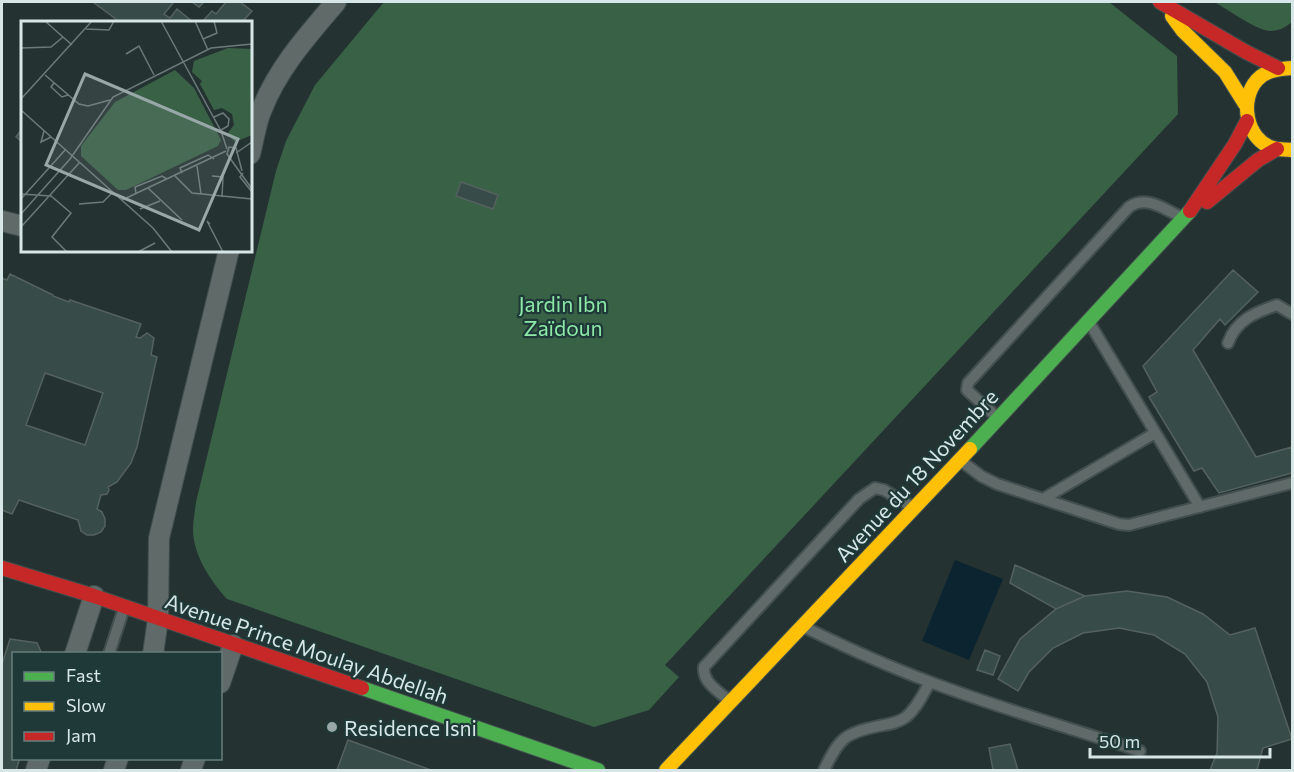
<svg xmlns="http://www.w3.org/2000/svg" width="1294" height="772" font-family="Commissioner,sans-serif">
  <rect width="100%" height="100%" fill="#243332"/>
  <path fill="#396146" d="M384 2H1109L1177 56 1178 114 665 665 679 677 649 710 594 727 227 599C210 580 194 556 193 531 193 521 195 511 196 502L276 171 286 141 315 85Z
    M1214 2H1292V22C1286 27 1279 31 1270 31 1255 30 1228 9 1214 2Z"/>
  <path fill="#0c2430" d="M955 560 1003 579 969 660 922 641Z"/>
  <path fill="#374c48" stroke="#54615f" stroke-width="1.5" fill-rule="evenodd" d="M93 2H174L164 14 170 18 177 9 193 22H120Z
    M192 2H204L199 7Z
    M226 2H240L252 11 242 22H202L212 11 216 14Z
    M22 129V142L16 137Z
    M461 182 498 195 493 209 456 196Z
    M1233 270 1258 292 1225 325 1220 319 1193 350 1256 457 1292 447V473L1219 493 1202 468 1194 471 1149 397 1157 392 1143 366Z
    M10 274 53 295V296L69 302 70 300 141 324 136 337 140 338 147 333 154 338 151 355 157 357 137 447 131 463 117 482 108 487 109 490 107 494 101 495 97 509 102 512 105 519V526L101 532 94 535H87L81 531 78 520 19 500 12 514 2 510V278L7 280ZM45 373 103 393 85 445 26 425Z
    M1015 565 1085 596 1056 609 1010 583Z
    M1127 591 1167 597 1203 614 1230 635 1255 628 1292 739 1263 748 1257 770H1210L1217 753 1218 717 1207 682 1185 654 1154 635 1119 628 1083 633 1053 648 1029 672 1018 691 998 679 1020 639 1056 609 1085 596Z
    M10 639 37 643 42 654H14V758H20L16 770H2V664Z
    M985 650 1000 656 993 675 977 670Z
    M348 740 431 770H337Z
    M1010 744 1018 770H993L989 748Z"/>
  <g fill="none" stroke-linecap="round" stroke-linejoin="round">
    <g stroke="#424f4e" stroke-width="14">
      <path id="lane" d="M1089 322 1200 507
        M1228 343C1236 320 1256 312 1277 305L1292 314
        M998 418 969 392 967 390 968 383 1129 207C1147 195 1164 209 1181 217
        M960 460 981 476 997 484 1119 524 1129 525 1152 519 1292 483
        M1043 499 1155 433
        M804 627C845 647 887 666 930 682 999 708 1070 728 1140 751
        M109 654 124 608
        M730 701C719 692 702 682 704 667L859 499 875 488 884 490 914 508
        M824 770C839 739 844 733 879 726 889 724 898 723 906 717 917 708 923 694 930 682"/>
    </g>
    <g stroke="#424f4e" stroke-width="22">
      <path id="street" d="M250 154C254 139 256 122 262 109 278 68 308 35 336 2
        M2 221 22 226
        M75 654 94 596
        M153 654 158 619 159 538 229 250
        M220 683 233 645
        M36 770 40 758
        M114 770 118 758
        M191 770 195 758"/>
    </g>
    <g stroke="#424f4e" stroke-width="16">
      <path id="fast" d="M970 449 1190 211
        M362 688 598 770"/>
    </g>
    <g stroke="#424f4e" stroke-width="16">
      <path id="slow" d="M1172 16 1183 31 1225 72 1245 104
        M1292 68C1279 69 1266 70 1257 80 1239 100 1246 140 1273 148 1278 150 1286 149 1292 150
        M666 770 970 449"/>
    </g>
    <g stroke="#424f4e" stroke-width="16">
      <path id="jam" d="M1160 2 1246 52 1278 68
        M1207 202 1258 160 1277 149
        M1190 211 1235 144 1247 121
        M2 568 94 596 362 688"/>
    </g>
    <use href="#lane" stroke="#5f6a69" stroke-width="10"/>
    <use href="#street" stroke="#5f6a69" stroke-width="20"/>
    <use href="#fast" stroke="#4caf50" stroke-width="14"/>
    <use href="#slow" stroke="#ffc107" stroke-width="14"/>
    <use href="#jam" stroke="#c62828" stroke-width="14"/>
  </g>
  <circle fill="#98a7a7" stroke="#1e3938" stroke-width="2" cx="332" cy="727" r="6"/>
  <g text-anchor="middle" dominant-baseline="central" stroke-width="4.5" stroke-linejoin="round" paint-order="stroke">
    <g font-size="21" fill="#8ce9a8" stroke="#1e3938">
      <text x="563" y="303">Jardin Ibn<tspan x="563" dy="24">Zaïdoun</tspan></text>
    </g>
    <g font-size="21" fill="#d7e6e6" stroke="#1e3938">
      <text transform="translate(916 475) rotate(-47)">Avenue du 18 Novembre</text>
      <text transform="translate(307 648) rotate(19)">Avenue Prince Moulay Abdellah</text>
    </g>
    <g font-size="21" fill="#d7e6e6" stroke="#1e3938" text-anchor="start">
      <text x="344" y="727">Residence Isni</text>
    </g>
  </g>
  <g transform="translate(21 21)">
    <rect width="231" height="231" fill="#243332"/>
    <path d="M207 27 231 28V114L214 121 206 113 213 104 211 93 201 87 193 89 179 63 181 60 171 51 173 40ZM154 49 173 67 200 119 197 125 105 169H97L60 135V125L94 81Z" fill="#396146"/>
    <path fill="none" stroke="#6c7b7a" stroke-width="1.5" d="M24 0 51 24M140 0 200 110 206 128M174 0 187 29M65 8 88 9 93 0M182 18 196 12 193 0M0 27 30 26 42 16M105 33 118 25 133 54M24 54 58 83 67 85 89 79M33 62 30 66 41 76 47 74M0 78 71 0M0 89 132 207 151 231M193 96 202 92 208 98 207 105 200 109M23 110 20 121 30 116M215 132 231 121M176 145 180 173M221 150 215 127 208 126 206 133 231 168M161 152 159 147 187 134 193 138M222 152 219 156 231 171M154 155 171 172 231 178M191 155 202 156 201 176M127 167 161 199M0 173 30 175 50 192 31 216 46 231M115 173 114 166 141 155 146 158M0 178 45 128M101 179 205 130M58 183 82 181 92 171M119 188 139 180M0 193 49 138 92 76 190 27 231 23M189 203 186 200 202 231M0 206 59 141M117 231 134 222"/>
    <path fill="#98a7a7" fill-opacity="0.15" stroke="#98a7a7" stroke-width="3" d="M64 53 217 118 178 209 25 144Z"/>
    <rect width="231" height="231" fill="none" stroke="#d7e6e6" stroke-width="3"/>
  </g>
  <rect width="1294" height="772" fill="none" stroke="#d7e6e6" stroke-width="6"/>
  <rect x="12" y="652" width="210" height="108" fill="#1e3938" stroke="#687e7e" stroke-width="1.5"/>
  <rect x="24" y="672" width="30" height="9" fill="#4caf50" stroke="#687e7e" stroke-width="1.5"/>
  <text x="66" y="682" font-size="18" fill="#d7e6e6">Fast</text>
  <rect x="24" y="702" width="30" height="9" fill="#ffc107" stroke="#687e7e" stroke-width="1.5"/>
  <text x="66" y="712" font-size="18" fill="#d7e6e6">Slow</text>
  <rect x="24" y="732" width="30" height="9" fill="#c62828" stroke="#687e7e" stroke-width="1.5"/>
  <text x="66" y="742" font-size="18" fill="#d7e6e6">Jam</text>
  <path d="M1090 748v9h180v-9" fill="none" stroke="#d7e6e6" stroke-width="3"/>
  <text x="1099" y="748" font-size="18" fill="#d7e6e6" stroke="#1e3938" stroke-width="4.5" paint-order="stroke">50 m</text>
</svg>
